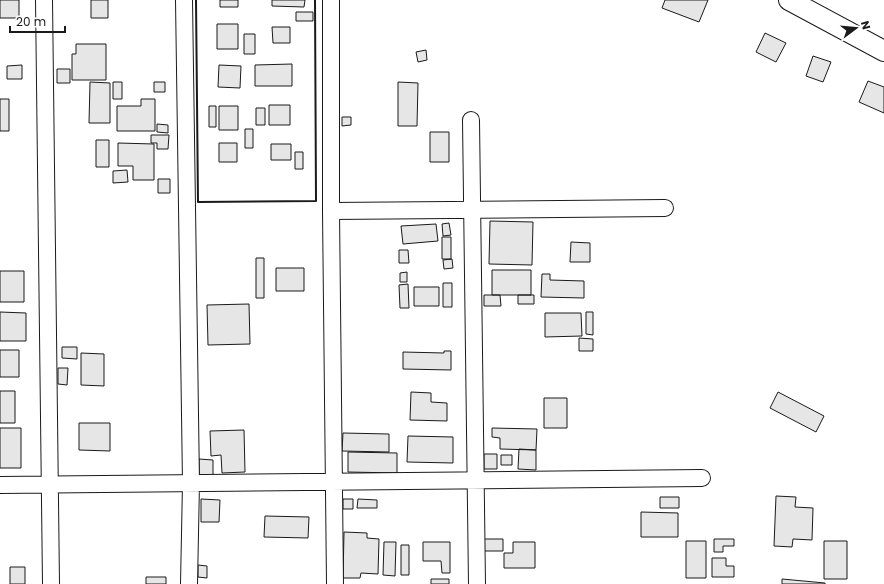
<svg xmlns="http://www.w3.org/2000/svg" width="884" height="584" font-family="Poppins,sans-serif">
  <rect width="100%" height="100%" fill="#fff"/>
  <path fill="#e6e6e6" stroke="#1a1a1a" d="M0 0H19V18H0Z
    M91 0H108V18H91Z
    M220 0H238V7H220Z
    M272 0H305L304 7 272 6Z
    M665 0H708L699 22 662 8Z
    M296 12H313V21H296Z
    M217 24H238V49H217Z
    M272 27H290V43H273Z
    M765 33 786 43 776 62 756 52Z
    M244 34H255V54H244Z
    M76 44H106V80H72V54H76Z
    M426 50 427 60 418 62 416 52Z
    M813 56 831 62 823 82 806 76Z
    M292 64V86H255V65Z
    M22 65V79H7V66Z
    M219 65 241 66 240 88 218 87Z
    M57 69H70V83H57Z
    M868 81 884 87V113L859 102Z
    M90 82 110 83V123H89Z
    M113 82H122V99H113Z
    M154 82H165V92H154Z
    M398 82 418 83 417 126H398Z
    M0 99H9V131H0Z
    M141 99H155V131H117V106H141Z
    M269 105H290V125H269Z
    M209 106H216V127H209Z
    M219 106H238V130H219Z
    M256 108H265V125H256Z
    M342 117H351V125L342 126Z
    M157 124 168 125V133L157 132Z
    M245 129H253V148H245Z
    M430 132H449V162H430Z
    M151 135H169L168 149H157V143H151Z
    M96 140H109V167H96Z
    M118 143 154 144V180H133V166H118Z
    M219 143H237V162H219Z
    M271 144H291V160H271Z
    M295 152H303V169H295Z
    M127 170 128 182 113 183V171Z
    M158 179H170V193H158Z
    M490 221 533 222 532 265 489 264Z
    M449 223 451 235 443 236 442 224Z
    M436 224 438 241 403 244 401 226Z
    M442 237H451V259H442Z
    M571 242 590 243V262H570Z
    M399 250H408L409 263H399Z
    M256 258H264V298H256Z
    M452 259 453 268 444 269 443 260Z
    M276 268H304V291H276Z
    M492 270H531V295H492Z
    M0 271H24V302H0Z
    M407 272V282H400V273Z
    M542 274H550V280L584 281V298L541 297Z
    M443 283H452V307H443Z
    M408 284 409 308H400L399 285Z
    M414 287H439V306H414Z
    M484 295H500L501 306H484Z
    M518 295H534V304H518Z
    M249 304 250 344 208 345 207 305Z
    M0 312 26 313V341H0Z
    M586 312H593V335L586 334Z
    M545 313H581L582 336 545 337Z
    M579 338 593 339V351H579Z
    M62 347H77V359L62 358Z
    M0 350H19V377H0Z
    M444 351H451V370L403 369V352L444 353Z
    M81 353 104 354V386L81 385Z
    M58 368H68L67 385 58 384Z
    M0 391H15V423H0Z
    M411 392 431 393V402L447 403V421L410 420Z
    M778 392 824 416 816 432 770 408Z
    M544 398H567V428H544Z
    M79 423H110V451L79 450Z
    M0 428H21V468H0Z
    M492 428 537 429 536 450 500 449V438L492 437Z
    M244 430 245 472 222 473 221 455 211 456 210 431Z
    M343 433 389 434V452L342 451Z
    M408 436 453 437V463L407 462Z
    M519 449 536 450V470L518 469Z
    M348 452 397 453V473L348 472Z
    M484 454H497V469H484Z
    M501 455H512V465H501Z
    M199 459 213 460V477H199Z
    M776 496 796 497 795 507 813 508 812 540 793 539 792 547 774 546Z
    M660 497H679V508H660Z
    M201 499 220 500 219 522H201Z
    M343 499H353V509H343Z
    M358 499 377 500V508H357Z
    M641 512 678 513V537H641Z
    M265 516 309 517 308 538 264 537Z
    M344 532 367 533V538L379 539 378 574 361 573 360 578H343Z
    M484 539H503V551H484Z
    M714 539H734V546H723V552H714Z
    M686 541H706V578H686Z
    M824 541H847V579H824Z
    M384 542H396L395 576 383 575Z
    M423 542H450V573H442L441 561H423Z
    M513 542H535V568H504V553H513Z
    M401 545H409V575H401Z
    M712 558H726V566H734V577H712Z
    M198 565 207 566V578L198 577Z
    M10 567H25V584H10Z
    M146 577H166V584H146Z
    M431 579H449V584H431Z
    M782 579 825 583V584H782Z"/>
  <g fill="none" stroke-linecap="round" stroke-linejoin="round">
    <g stroke="#1a1a1a" stroke-width="18">
      <path id="minor" d="M44 0 51 584
        M184 0 191 483 189 584
        M331 0V211L335 584
        M471 120 477 584
        M331 211 665 208
        M0 485 702 478"/>
    </g>
    <g stroke="#1a1a1a" stroke-width="22">
      <path id="tertiary" d="M789 0 884 51"/>
    </g>
    <use href="#minor" stroke="#fff" stroke-width="16"/>
    <use href="#tertiary" stroke="#fff" stroke-width="20"/>
    <path stroke="#1a1a1a" stroke-width="2" d="M196 0 198 202 316 201 315 0"/>
  </g>
  <g transform="translate(856 28) rotate(74)" stroke="#ffffff" stroke-width="3" paint-order="stroke">
  <path d="M0-3L7 15L0 10L-7 15Z" fill="#1a1a1a"/>
  <text y="-6" font-size="11" font-weight="bold" text-anchor="middle" fill="#1a1a1a">N</text>
  </g>
  <path d="M10 26v6h55v-6" fill="none" stroke="#1a1a1a" stroke-width="2"/>
  <text x="16" y="26" font-size="12" fill="#1a1a1a" stroke="#ffffff" stroke-width="3" paint-order="stroke">20 m</text>
</svg>
